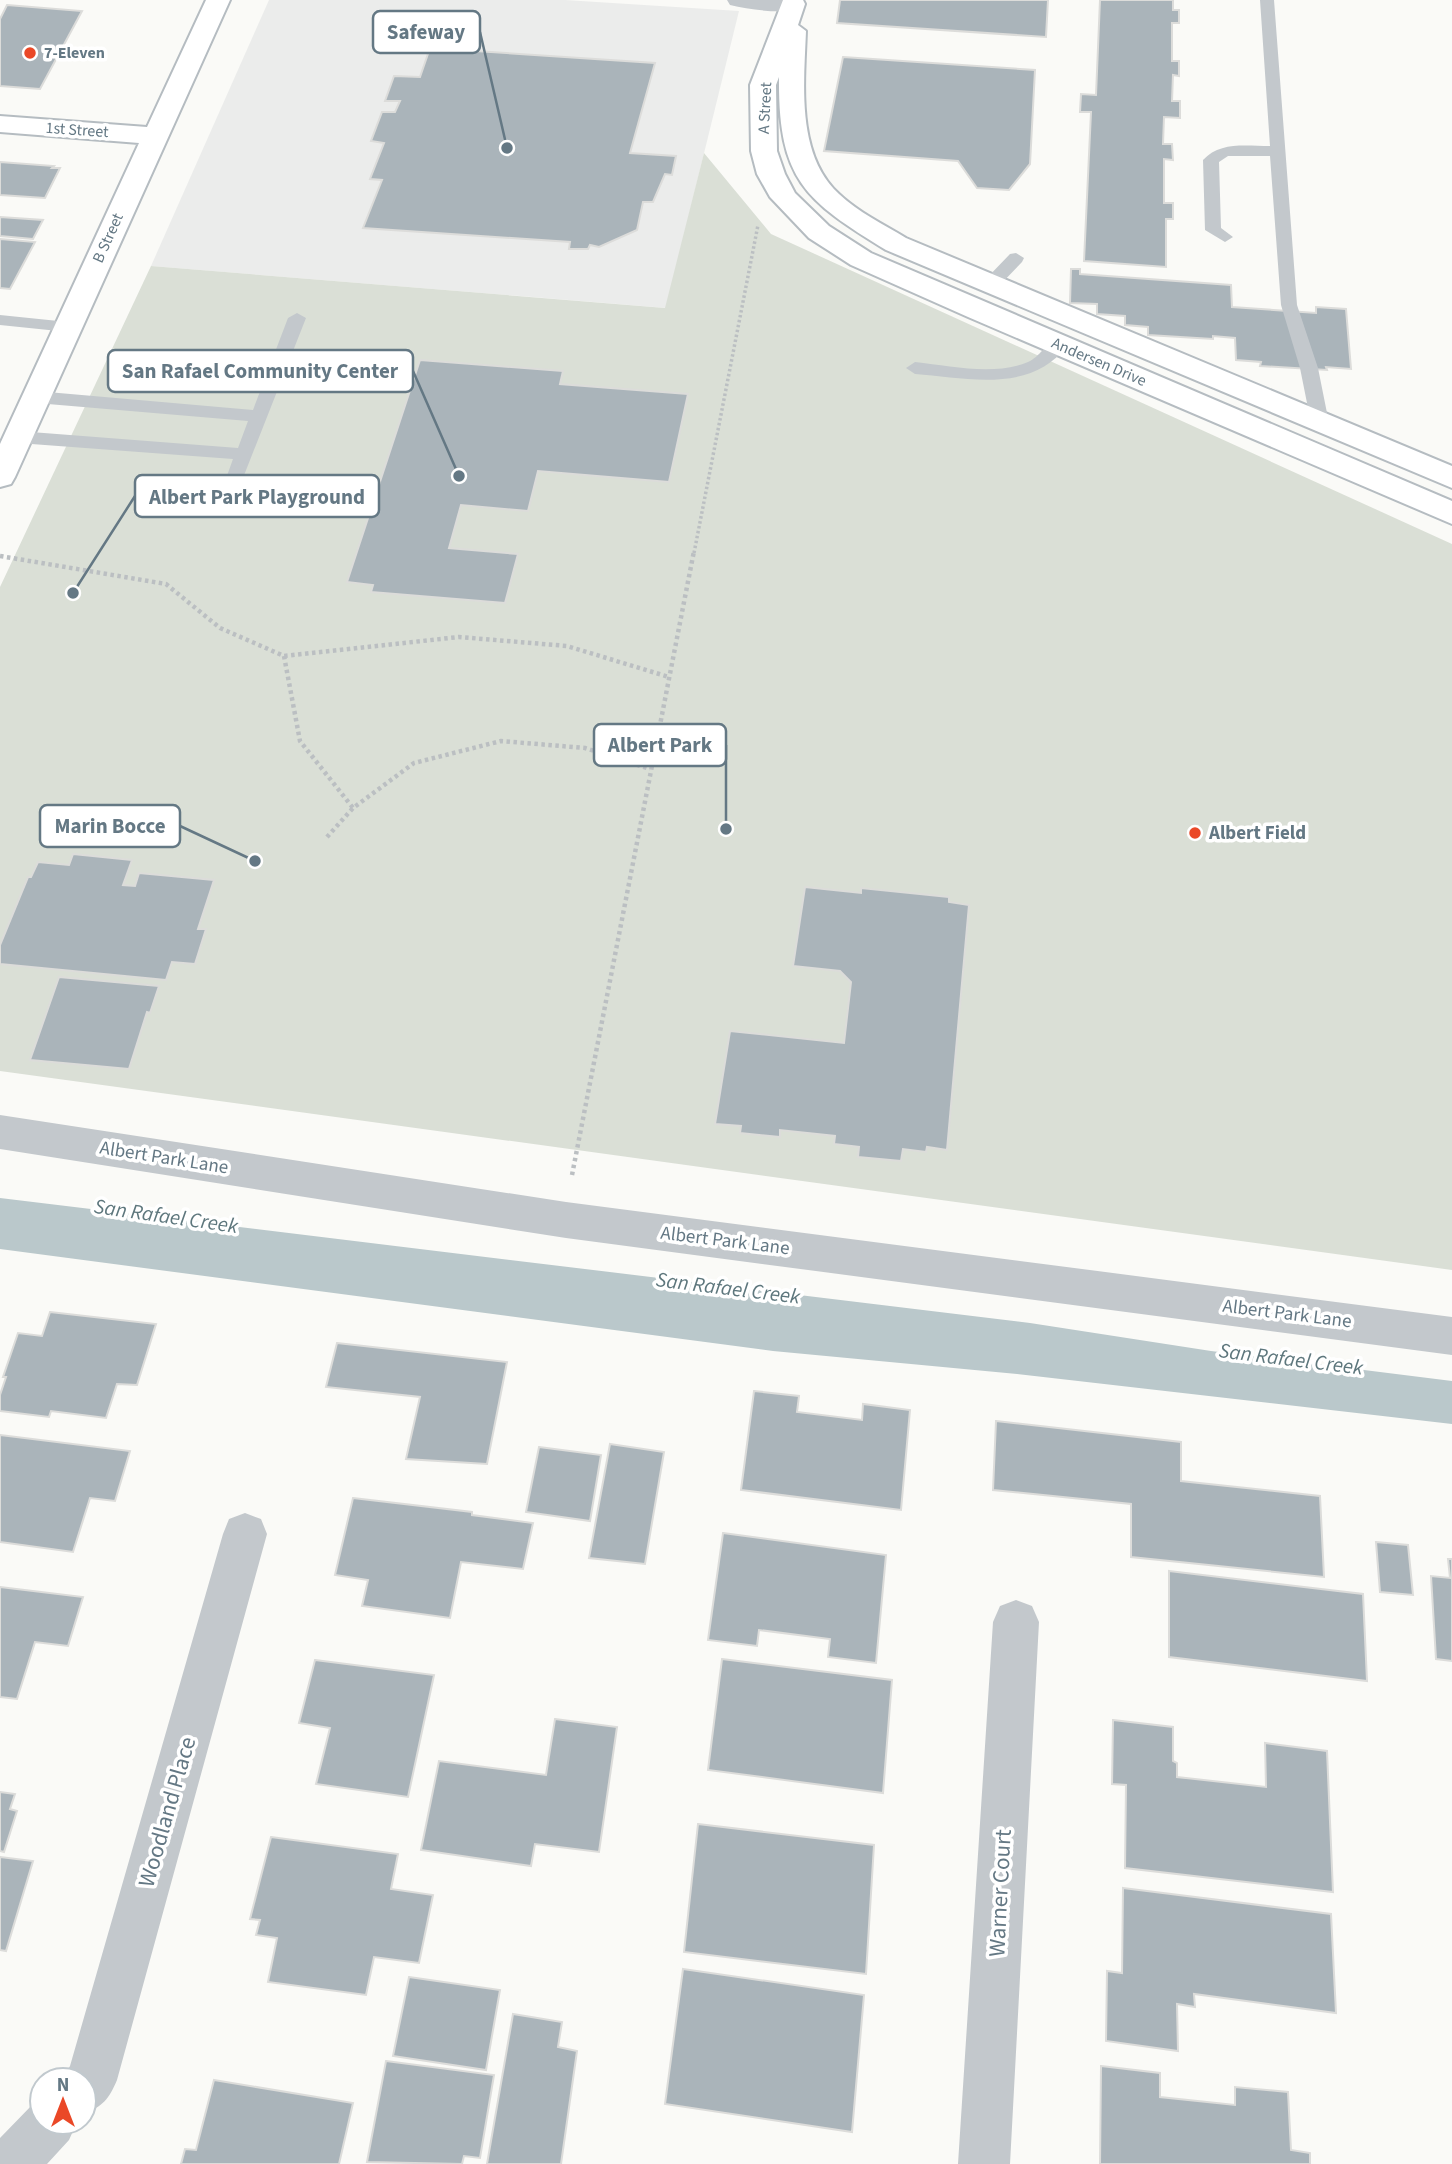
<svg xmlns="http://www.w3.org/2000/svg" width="1452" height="2164" font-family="'Source Sans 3',sans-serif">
  <rect width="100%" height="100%" fill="#fafaf7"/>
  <path fill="#ebeceb" d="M269 0H565L739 11 666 308 151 266Z"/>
  <path fill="#dadfd6" d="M704 153 771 234 1452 544V1270L0 1071V587L151 266 665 308Z"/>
  <path fill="#bac8cb" d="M0 1198 1030 1323 1211 1351 1452 1381V1424L1017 1374 773 1351 0 1249Z"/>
  <path fill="#aab4ba" stroke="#dcdcda" stroke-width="2" d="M840 0H1048L1046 37 837 23Z
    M1100 0H1173V10H1179V23H1172V61H1179V76L1173 75 1172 101H1180V118L1164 117 1163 144H1172L1173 160 1164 159V203H1173V219H1166V267L1084 261 1091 112H1080L1081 94 1096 95Z
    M7 5 82 11 40 89 0 86V19Z
    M430 48 655 63 630 153 676 156 672 175 665 174 653 202H643L637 230 599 247 590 245 588 249H569L570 242 363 228 382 180 370 179 384 143 371 141 382 112H395L400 101H385L394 76 420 77Z
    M843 57 1035 70 1030 164 1009 190 977 188 958 161 824 151Z
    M0 162 54 166 52 168H60L45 198 0 195Z
    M0 217 43 220 33 239 0 236Z
    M0 239 35 242 10 289 0 288Z
    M1071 269H1080V274L1231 285 1232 307 1316 313V307L1346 309 1351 369 1326 367 1327 370 1260 366 1261 362 1236 360 1235 338 1213 336V339L1148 335V327L1125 325V316L1097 314V304L1070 303Z
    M420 360 563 371 560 384 688 394 669 482 538 471 528 511 461 505 449 548 518 554 505 603 371 592 373 585 347 582Z
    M73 854 132 860 123 885 135 886 139 873 214 880 198 929H206L195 964 172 962 166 980 0 964V945L28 877H31L38 862 69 865Z
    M805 887 861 893V888L949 897V902L969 905 947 1150 927 1147 926 1152 903 1149 901 1161 858 1157 859 1147 834 1144 835 1136 780 1130V1137L740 1133 741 1126 715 1124 730 1031 844 1043 851 982 840 971 793 966Z
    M59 977 159 986 150 1013 147 1012 129 1069 30 1060Z
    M50 1312 156 1324 137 1385 117 1384 106 1418 51 1411 49 1417 0 1411V1395L6 1377H3L18 1333 42 1336Z
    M337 1343 507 1362 487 1464 406 1459 420 1397 326 1387Z
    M754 1391 799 1396 797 1412 862 1420 863 1404 910 1410 901 1510 741 1490Z
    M996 1421 1181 1442V1481L1320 1496 1324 1577 1131 1557V1504L993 1490Z
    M0 1435 130 1451 115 1501 90 1498 73 1552 0 1542Z
    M610 1444 664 1452 645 1564 589 1558Z
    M539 1447 601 1455 590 1521 526 1512Z
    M353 1498 472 1512V1515L533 1523 523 1569 461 1562 450 1618 362 1606 368 1580 335 1575Z
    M723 1533 886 1555 876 1663 828 1657 830 1639 759 1630 757 1646 708 1640Z
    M1376 1542 1408 1545 1413 1595 1380 1592Z
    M1448 1559H1452V1661L1436 1659 1431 1576 1450 1578Z
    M1169 1571 1363 1594 1367 1681 1169 1657Z
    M0 1587 83 1597 68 1646 35 1642 17 1699 0 1697Z
    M722 1659 892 1680 883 1793 708 1770Z
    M315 1660 434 1675 408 1797 316 1784 330 1728 299 1723Z
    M555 1719 617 1727 599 1852 535 1844 531 1866 421 1850 439 1761 546 1775Z
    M1113 1720 1173 1727V1761L1177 1763V1777L1266 1787 1265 1743 1327 1751 1333 1892 1125 1868 1126 1785 1112 1784Z
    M0 1792 15 1794 10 1809 17 1811 4 1852 0 1851Z
    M698 1824 874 1845 866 1974 684 1952Z
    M271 1837 398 1854 391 1889 433 1895 419 1963 374 1957 366 1995 268 1982 277 1938 256 1935 260 1920 250 1919Z
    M0 1857 33 1861 6 1951 0 1950Z
    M1123 1888 1331 1914 1336 2013 1194 1994 1195 2007 1177 2004 1178 2051 1106 2041 1107 1971 1122 1973Z
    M683 1969 864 1995 852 2132 665 2104Z
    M409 1977 500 1990 486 2070 393 2056Z
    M513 2014 562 2022 558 2047 577 2051 561 2164H487Z
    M386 2061 494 2075 480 2158 464 2156 462 2164 367 2162Z
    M1101 2066 1160 2073V2097L1235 2105V2087L1288 2092 1291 2150 1310 2153V2164H1100Z
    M214 2080 353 2103 339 2164H181L185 2149 196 2150Z"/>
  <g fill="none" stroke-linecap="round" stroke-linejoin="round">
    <g stroke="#b5bcc1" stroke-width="4">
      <path id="secondary" d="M206 0H230L15 477 11 484 0 487V444L139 143 0 132V116L147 127Z
        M783 0H803L805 4 798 25 806 31C804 84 796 155 839 194 858 212 883 224 906 238L1452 466V488L886 250C804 200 778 179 779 77L776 85 777 151 785 174 795 193 829 226 871 253 1452 501V524L968 317 851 265 809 238 770 197 757 174 751 151 750 85Z"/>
    </g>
    <path stroke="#bbbfc2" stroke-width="3.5" stroke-dasharray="2.5 2.5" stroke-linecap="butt" d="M694 553 758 225"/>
    <path stroke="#bbbfc2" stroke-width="4.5" stroke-dasharray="3.5 3.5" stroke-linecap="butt" d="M0 556 166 584 220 628 284 656 459 637 567 646 669 677
      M284 656 300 741 353 808
      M327 837 353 808 414 763 501 741 585 748 650 769
      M572 1175 694 551"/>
    <path fill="#c3c8cc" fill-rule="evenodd" d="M1260 0H1274L1297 305 1318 368 1329 423 1320 429 1311 423 1300 368 1281 305 1270 156H1228L1219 162 1221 228 1233 237 1225 242 1205 230 1203 160C1220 141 1246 146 1270 146Z
      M1016 253 1024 258 1022 262 996 289H984L982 285 984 281 1010 254Z
      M297 313 306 318 239 488H227L224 484 233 459 18 443 9 437 18 431 238 448 248 421 36 403 27 397 36 391 253 410 288 318Z
      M0 315 68 322 77 327 68 332 0 325Z
      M1058 340 1067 345C1033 394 966 378 915 374L906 368 915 362C951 366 994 376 1028 362 1040 357 1045 343 1058 340Z"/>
    <path fill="#c3c8cc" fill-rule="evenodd" d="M727 0H803L805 4 802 9C781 14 751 10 730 5Z
      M0 1115 566 1202 1452 1317V1355L566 1238 0 1149Z
      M245 1513 261 1519 267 1534 117 2080C109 2099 103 2106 84 2114V2080H62L70 2066 223 1534 229 1519Z
      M1016 1600 1032 1606 1039 1622 1010 2164H958L993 1622 1000 1606Z
      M42 2100V2122H77L69 2140 47 2164H0V2138L33 2104Z"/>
    <use href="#secondary" fill="#fff" fill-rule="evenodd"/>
  </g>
  <g fill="#ea4827" stroke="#fff" stroke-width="2.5">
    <circle cx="30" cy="53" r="7"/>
    <circle cx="1195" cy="833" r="7"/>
  </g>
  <g text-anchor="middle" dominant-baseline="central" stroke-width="7" stroke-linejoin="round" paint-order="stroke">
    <g font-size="16" font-weight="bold" fill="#647884" stroke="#fff" text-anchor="start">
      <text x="44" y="53">7-Eleven</text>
    </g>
    <g font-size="16" fill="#647884" stroke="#fff">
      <text transform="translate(765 108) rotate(-87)">A Street</text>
      <text transform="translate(77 130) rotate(4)">1st Street</text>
      <text transform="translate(108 238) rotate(-66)">B Street</text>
      <text transform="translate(1099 362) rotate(23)">Andersen Drive</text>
    </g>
    <g font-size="19" font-weight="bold" fill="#647884" stroke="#fff" text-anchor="start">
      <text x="1209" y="833">Albert Field</text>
    </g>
    <g font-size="19" fill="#647884" stroke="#fff">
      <text transform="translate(164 1158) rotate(9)">Albert Park Lane</text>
      <text transform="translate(725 1241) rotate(7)">Albert Park Lane</text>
      <text transform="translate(1287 1314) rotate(7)">Albert Park Lane</text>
    </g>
    <g font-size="21" font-style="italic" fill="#5e777d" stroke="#fff">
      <text transform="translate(166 1216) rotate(8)">San Rafael Creek</text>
      <text transform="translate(728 1288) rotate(7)">San Rafael Creek</text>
      <text transform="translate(1291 1359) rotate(7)">San Rafael Creek</text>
    </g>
    <g font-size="23" fill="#647884" stroke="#fff">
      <text transform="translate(167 1812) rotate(-74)">Woodland Place</text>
      <text transform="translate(1000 1893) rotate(-87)">Warner Court</text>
    </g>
  </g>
  <path fill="none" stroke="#647884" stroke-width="2.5" d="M507 148L480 32M459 476L413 371M73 593L135 496M726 829L726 745M255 861L180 826"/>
  <g fill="#647884" stroke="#fff" stroke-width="2.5">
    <circle cx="507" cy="148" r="7"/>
    <circle cx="459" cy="476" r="7"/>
    <circle cx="73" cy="593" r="7"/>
    <circle cx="726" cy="829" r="7"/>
    <circle cx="255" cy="861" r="7"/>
  </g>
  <g fill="#fff" stroke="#647884" stroke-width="2.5">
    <rect x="373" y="11" width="107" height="42" rx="7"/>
    <rect x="108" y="350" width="305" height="42" rx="7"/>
    <rect x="135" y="475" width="244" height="42" rx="7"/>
    <rect x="594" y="724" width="132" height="42" rx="7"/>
    <rect x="40" y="805" width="140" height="42" rx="7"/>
  </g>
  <g font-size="21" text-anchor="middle" font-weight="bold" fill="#647884">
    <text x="426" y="39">Safeway</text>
    <text x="260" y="378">San Rafael Community Center</text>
    <text x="257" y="504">Albert Park Playground</text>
    <text x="660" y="752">Albert Park</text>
    <text x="110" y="833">Marin Bocce</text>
  </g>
  <g transform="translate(63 2101)"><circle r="33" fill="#ffffff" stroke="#c1c9ce" stroke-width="2"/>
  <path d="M0-5L12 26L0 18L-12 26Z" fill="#ea4827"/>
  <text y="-10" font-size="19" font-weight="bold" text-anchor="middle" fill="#647884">N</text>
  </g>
</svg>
